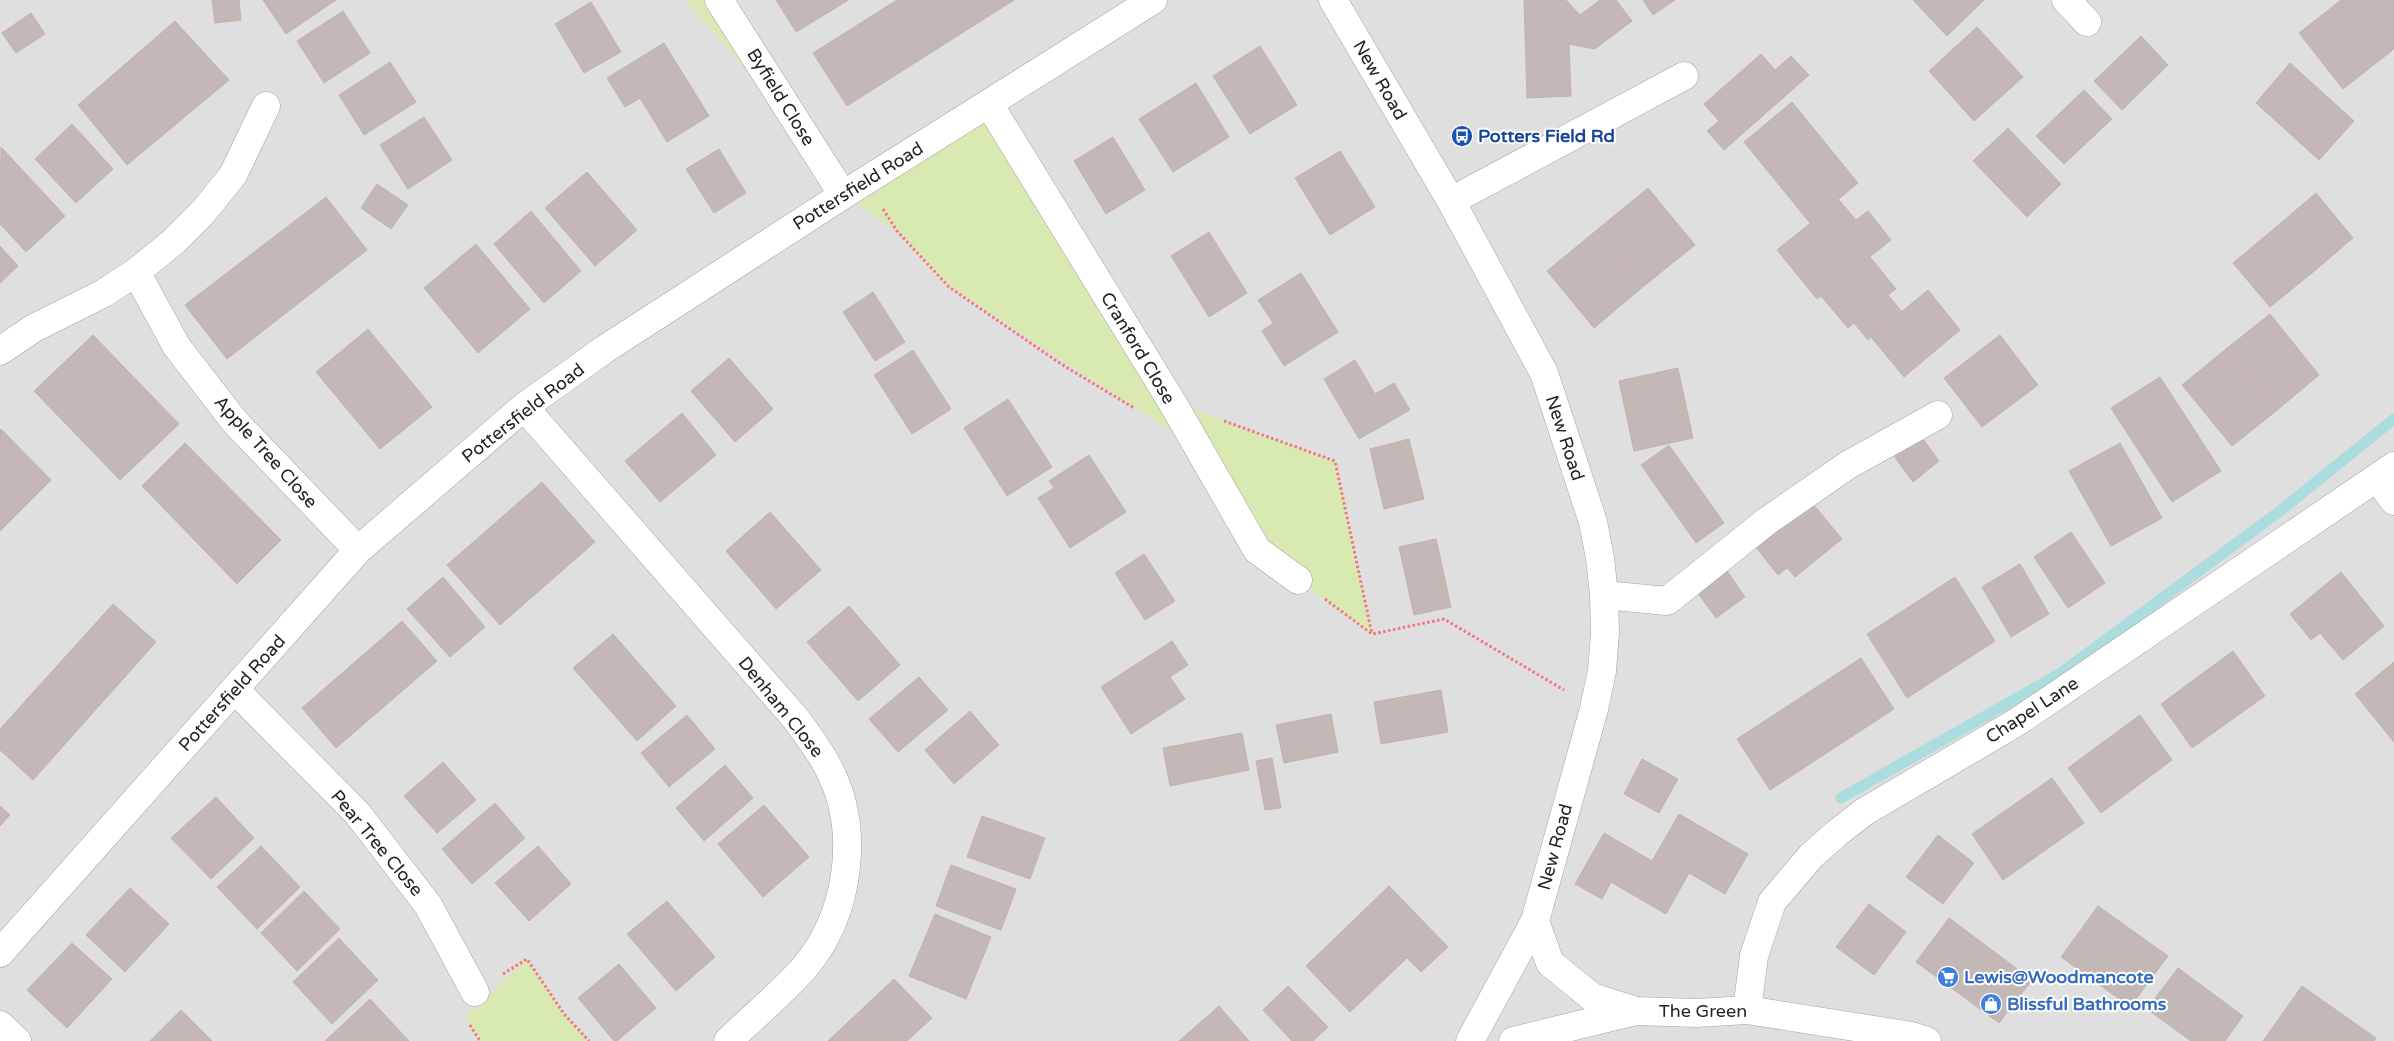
<svg xmlns="http://www.w3.org/2000/svg" width="2394" height="1041" font-family="'Varela Round',sans-serif">
  <rect width="100%" height="100%" fill="#f2ede9"/>
  <path fill="#e0dfdf" d="M0 0H2394V1041H0Z"/>
  <path fill="#d8eab1" d="M685 0H719L809 142Z
    M989 104 1172 402 1335 461 1372 634 1257 550 1199 449 949 287 897 231 843 195Z
    M527 959 564 1014 589 1041H480L465 1017Z"/>
  <g fill="none" stroke-linecap="round" stroke-linejoin="round">
    <path stroke="#abdcde" stroke-width="11" d="M1841 798 2061 673 2280 511 2394 419"/>
  </g>
  <path fill="#c3b8b5" stroke="#c3b2ac" d="M212 0H239L241 20 215 23Z
    M263 0H336L286 34Z
    M776 0H847V1L796 32Z
    M897 0H1014L847 106 813 53Z
    M1524 0H1566L1580 15 1600 0H1616L1632 21 1595 49 1569 44 1571 96 1527 98Z
    M1643 0H1675L1653 15Z
    M1913 0H1984L1947 36Z
    M2341 0H2394V49L2343 89 2299 33Z
    M591 2 621 52 584 73 555 24Z
    M343 11 370 53 324 83 297 41Z
    M31 13 45 34 16 53 2 33Z
    M175 21 229 80 127 165 78 105Z
    M1977 27 2023 77 1974 121 1929 71Z
    M2141 36 2168 65 2122 110 2094 81Z
    M664 43 709 116 667 142 640 98 625 107 607 78Z
    M1260 46 1297 105 1250 134 1213 76Z
    M1761 54 1775 70 1791 56 1809 75 1724 150 1707 131 1719 121 1704 104Z
    M390 62 416 102 364 135 339 95Z
    M2290 63 2354 121 2319 160 2256 103Z
    M1196 83 1229 137 1173 172 1139 119Z
    M2084 90 2112 119 2064 164 2036 136Z
    M1792 102 1858 183 1810 223 1744 142Z
    M424 117 452 160 408 189 380 145Z
    M72 124 113 169 76 203 35 159Z
    M2008 128 2061 184 2027 217 1973 161Z
    M1113 137 1145 190 1106 214 1074 161Z
    M1 147 65 216 26 252 0 224Z
    M719 149 746 193 714 213 686 169Z
    M1340 151 1375 207 1330 235 1295 178Z
    M587 172 637 230 595 266 545 208Z
    M377 184 408 205 391 229 361 208Z
    M1648 188 1695 245 1644 286 1598 229Z
    M2316 193 2353 238 2312 273 2275 228Z
    M326 197 367 250 227 359 185 305Z
    M1839 200 1856 220 1868 211 1891 240 1817 299 1777 250Z
    M531 211 581 271 544 303 494 244Z
    M2275 228 2312 273 2270 307 2233 263Z
    M1598 229 1644 286 1594 328 1547 271Z
    M1209 232 1247 293 1209 317 1171 256Z
    M476 244 530 309 478 353 424 288Z
    M0 246 18 266 0 283Z
    M1870 257 1896 289 1888 295 1902 312 1868 340 1854 323 1848 328 1821 296Z
    M1301 273 1338 332 1284 366 1262 331 1273 323 1258 300Z
    M1928 290 1960 330 1904 377 1871 337Z
    M873 292 905 342 875 361 843 312Z
    M2270 314 2319 375 2276 411 2226 349Z
    M368 329 432 407 380 449 316 372Z
    M93 335 179 424 120 480 34 391Z
    M2000 335 2038 385 1982 427 1944 378Z
    M2226 349 2276 411 2232 446 2182 385Z
    M913 350 951 409 912 434 874 375Z
    M729 358 773 409 735 442 691 391Z
    M1355 360 1375 394 1394 383 1410 410 1359 439 1324 379Z
    M1678 368 1693 438 1634 451 1619 381Z
    M2160 377 2221 471 2172 502 2111 408Z
    M1008 399 1052 467 1007 496 964 428Z
    M682 413 716 455 660 502 625 461Z
    M1 429 51 480 0 531V431Z
    M1920 435 1939 461 1913 482 1894 456Z
    M1409 439 1424 499 1384 509 1370 449Z
    M185 443 281 540 237 584 142 486Z
    M2120 443 2162 518 2111 546 2069 471Z
    M1669 445 1724 523 1696 543 1641 465Z
    M1089 455 1126 512 1070 548 1038 498 1054 488 1049 481Z
    M542 482 595 542 500 625 447 565Z
    M1813 504 1842 539 1795 577 1787 568 1778 575 1755 546Z
    M770 512 821 570 776 609 726 551Z
    M2071 532 2105 583 2068 608 2034 557Z
    M1436 539 1451 607 1414 615 1399 547Z
    M1144 554 1175 601 1145 620 1115 573Z
    M2020 564 2049 614 2011 637 1982 587Z
    M1727 571 1745 597 1716 618 1697 592Z
    M2341 572 2384 626 2343 660 2320 633 2311 640 2290 614Z
    M443 577 485 627 450 657 407 609Z
    M1955 577 1995 641 1907 698 1867 634Z
    M113 604 156 642 33 780 0 750V729Z
    M849 606 900 665 858 701 807 642Z
    M402 621 437 661 336 748 302 708Z
    M613 634 676 706 637 741 573 668Z
    M1172 641 1188 665 1170 677 1185 699 1131 734 1101 687Z
    M2233 651 2265 696 2192 748 2161 704Z
    M1861 658 1894 709 1770 790 1737 739Z
    M2394 662V742L2355 694Z
    M919 677 948 710 898 752 869 719Z
    M1441 690 1448 732 1381 744 1374 702Z
    M970 711 999 745 954 784 925 750Z
    M1331 714 1338 752 1284 763 1276 725Z
    M687 715 715 749 669 787 641 753Z
    M2140 715 2172 760 2101 813 2068 768Z
    M1242 733 1249 770 1170 786 1163 748Z
    M1272 758 1281 808 1265 810 1256 761Z
    M1642 759 1678 779 1659 813 1624 794Z
    M443 762 476 800 437 833 404 796Z
    M725 765 753 798 704 841 676 808Z
    M2052 778 2084 823 2003 880 1972 834Z
    M216 797 254 838 211 879 171 838Z
    M495 803 525 838 472 884 442 849Z
    M764 805 809 857 763 897 718 844Z
    M0 806 10 815 0 826Z
    M1679 814 1748 854 1725 894 1689 873 1666 914 1611 882 1602 899 1575 884 1604 833 1652 861Z
    M982 816 1045 838 1030 879 967 857Z
    M1938 835 1974 863 1943 904 1906 877Z
    M261 846 300 887 257 929 217 887Z
    M538 846 571 884 529 921 495 883Z
    M951 865 1016 889 1001 930 936 906Z
    M1389 886 1448 947 1421 972 1407 958 1350 1012 1306 966Z
    M130 888 169 924 125 972 86 935Z
    M304 891 340 929 297 971 261 933Z
    M667 901 715 957 676 991 627 934Z
    M1869 904 1906 932 1874 975 1836 947Z
    M2098 906 2168 956 2130 1007 2061 957Z
    M935 914 991 937 966 999 909 976Z
    M1949 918 2032 980 1999 1023 1916 962Z
    M339 938 378 980 332 1024 293 982Z
    M72 943 112 979 67 1028 27 990Z
    M619 964 656 1008 617 1041H614L578 998Z
    M2178 968 2243 1016 2225 1041H2191L2147 1009Z
    M894 979 932 1018 907 1041H828Z
    M1288 986 1328 1027 1313 1041H1292L1263 1010Z
    M2302 986 2376 1038 2374 1041H2263Z
    M370 999 409 1041H325Z
    M1219 1006 1249 1041H1179Z
    M181 1010 212 1041H150Z"/>
  <g fill="none" stroke-linecap="round" stroke-linejoin="round">
    <g stroke="#a3a3a3" stroke-width="29">
      <path id="minor" d="M719 0 843 195
        M1333 0 1451 201 1544 373 1593 522 1600 558 1604 595 1605 633 1602 671 1594 709 1535 921 1470 1041
        M2066 0 2087 22
        M989 104 1172 402 1257 550 1298 580
        M1451 201 1684 76
        M136 272 177 347 235 422 358 550
        M0 351 34 328 104 293 136 272 172 243 204 211 233 175 266 106
        M524 407 796 719C808 735 820 751 829 769 861 831 849 914 805 967 782 993 753 1017 728 1041
        M2377 478 2394 501
        M1604 595 1667 601 1767 521 1848 465 1938 415
        M235 690 357 813 428 905 475 992
        M1535 921 1550 963 1592 997 1636 1011 1696 1013 1747 1010 1912 1036 1927 1041
        M0 953 358 550 524 407 605 349 843 195 1153 0
        M1747 1010 1754 956 1772 902 1811 856 1837 833 1864 812 2017 722 2394 466
        M0 1025 17 1041
        M1513 1041 1636 1011"/>
    </g>
    <path stroke="#f77580" stroke-width="3" stroke-dasharray="2.5 2.5" stroke-linecap="butt" d="M883 209 897 231 949 287 1061 364 1134 408
      M1224 421 1335 461 1372 634
      M1325 599 1372 634 1444 619 1564 690
      M503 974 527 959 564 1014 589 1041
      M470 1025 480 1041"/>
    <use href="#minor" stroke="#fff" stroke-width="28"/>
  </g>
  <defs>
    <g id="bus-disc" transform="scale(1.125)"><circle r="9.5" fill="#1a4fb4" stroke="#fff"/><path d="M-5-6H5V4H4V6H2V4H-2V6H-4V4H-5ZM-3.5-4V0h7V-4ZM-3.5 1.2v1.5H-2V1.2ZM2 1.2v1.5H3.5V1.2Z" fill="#fff"/></g>
    <g id="supermarket-disc" transform="scale(1.125)"><circle r="9.5" fill="#3f7fe0" stroke="#fff"/><path d="M-6-5.5h2.5l.6 2H6L4.5 2H-2.5L-4.4-4H-6ZM-1.5 3.2a1.3 1.3 0 1 0 .1 0ZM3 3.2a1.3 1.3 0 1 0 .1 0Z" fill="#fff"/></g>
    <g id="shop-disc" transform="scale(1.125)"><circle r="9.5" fill="#3f7fe0" stroke="#fff"/><path d="M-5-2.5h2.3a2.7 3.5 0 0 1 5.4 0H5L5.5 6h-11ZM-1.5-2.5h3a1.5 2.3 0 0 0-3 0Z" fill="#fff"/></g>
  </defs>
  <g fill-rule="evenodd">
    <use href="#bus-disc" x="1462" y="136"/>
    <use href="#supermarket-disc" x="1948" y="977"/>
    <use href="#shop-disc" x="1991" y="1004"/>
  </g>
  <g text-anchor="middle" dominant-baseline="central" stroke-width="4" stroke-linejoin="round" paint-order="stroke">
    <g font-size="18" fill="#222" stroke="#fff">
      <text transform="translate(1380 80) rotate(60)">New Road</text>
      <text transform="translate(781 97) rotate(58)">Byfield Close</text>
      <text transform="translate(858 186) rotate(-32)">Pottersfield Road</text>
      <text transform="translate(1138 348) rotate(59)">Cranford Close</text>
      <text transform="translate(523 413) rotate(-38)">Pottersfield Road</text>
      <text transform="translate(1565 438) rotate(72)">New Road</text>
      <text transform="translate(266 452) rotate(48)">Apple Tree Close</text>
      <text transform="translate(232 693) rotate(-48)">Pottersfield Road</text>
      <text transform="translate(781 707) rotate(51)">Denham Close</text>
      <text transform="translate(2032 710) rotate(-33)">Chapel Lane</text>
      <text transform="translate(377 843) rotate(50)">Pear Tree Close</text>
      <text transform="translate(1555 847) rotate(-75)">New Road</text>
      <text x="1703" y="1011">The Green</text>
    </g>
    <g font-size="18" font-weight="bold" fill="#164399" stroke="#fff" text-anchor="start">
      <text x="1478" y="136">Potters Field Rd</text>
    </g>
    <g font-size="18" font-weight="bold" fill="#366cbe" stroke="#fff" text-anchor="start">
      <text x="1964" y="977">Lewis@Woodmancote</text>
      <text x="2007" y="1004">Blissful Bathrooms</text>
    </g>
  </g>
</svg>
